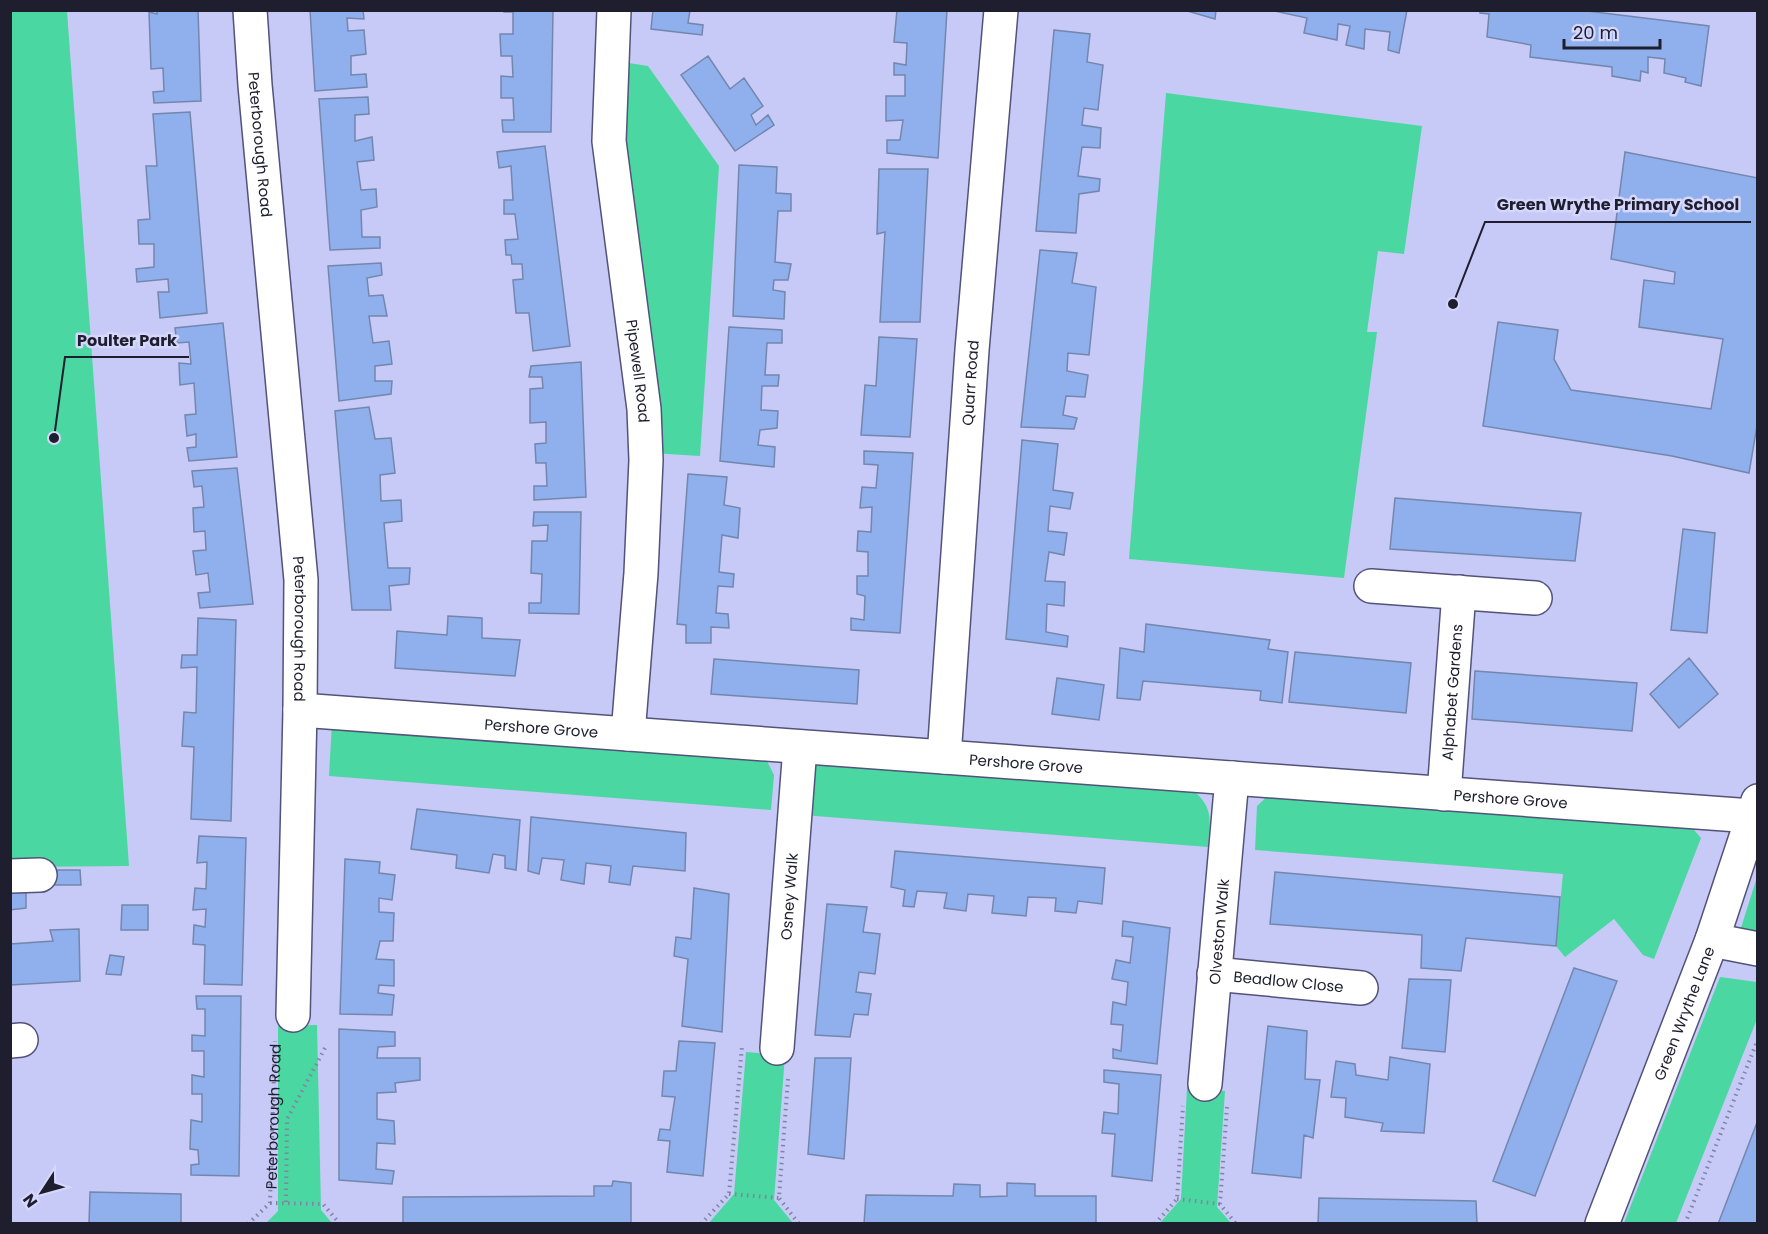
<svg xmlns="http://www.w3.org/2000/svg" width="1768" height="1234" font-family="Poppins,sans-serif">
  <rect width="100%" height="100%" fill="#c7c9f6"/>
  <path fill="#4bd7a1" d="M10 11H67L129 866 11 867Z
    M622 62 648 66 719 166 700 456 651 453 620 144Z
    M1166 93 1422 126 1404 254 1378 251 1367 332H1377L1344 578 1129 559Z
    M332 723 765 757 774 775 771 810 329 776Z
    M809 757 1195 792C1215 810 1209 823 1208 847L803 815Z
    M1273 791 1689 824 1701 838 1654 959 1643 955 1614 919 1565 957 1556 946 1563 874 1255 850 1257 806Z
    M1757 877V942L1740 931Z
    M1720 977 1757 982V1019L1676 1223H1624Z
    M317 1025 321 1210 332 1223 265 1224 278 1211V1026Z
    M746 1052 785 1055 774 1200 793 1223 708 1224 734 1194Z
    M1187 1088 1225 1091 1217 1207 1231 1223 1159 1224 1181 1199Z"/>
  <path fill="#90afed" stroke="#7387ae" stroke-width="1.5" d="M157 10H198L201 101 154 103 153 92 164 91 163 68 151 69 149 12 157 14Z
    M310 10H363L364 19 347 18 348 31 364 30 366 54 351 56V75L366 74 367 87 315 91Z
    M504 10H553L551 132H503L502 120H514L513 98H501V76L513 77 512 56H501L500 34H513V12H504Z
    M653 10H690L688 23 703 25 702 35 651 29Z
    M897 10H947L938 158 887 153V140H900L903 120 886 121V96H905V75H894V63L906 65 907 43 894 42Z
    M1184 10H1216L1215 19Z
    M1270 10H1407L1399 53 1388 50 1390 32 1365 29 1364 49 1346 45 1350 26 1338 24 1337 40 1304 33 1307 18Z
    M1480 10H1579L1709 26 1701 86 1685 82 1686 78 1664 73 1665 59 1648 57V73L1641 71 1640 81 1612 76V67L1530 57 1531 45 1487 37 1489 14 1480 13Z
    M1054 30 1090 34 1087 62 1103 65 1098 110 1084 108 1082 125 1101 128 1100 148 1082 147 1078 176 1100 179 1099 191 1079 194 1076 233 1036 231Z
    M708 56 730 89 744 78 763 106 751 115 756 125 768 115 774 125 735 151 681 75Z
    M368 97 369 114 355 115V141L372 137 374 160 357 162 361 190 376 189 377 207 361 210 362 237H380V248L330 250 319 99Z
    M190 112 207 313 160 318 158 292H169L168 279 137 282 136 269 154 267V244H139L138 220 150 219 146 166H157L153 114Z
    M545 146 570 346 533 351 529 313H516L513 280 523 279 522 264H512L511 255H506L505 240 518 239 515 214H504V200H513L511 166 499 168 497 152Z
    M1625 152 1758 178V420L1749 473 1672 456 1483 426 1498 322 1558 330 1554 359 1571 390 1711 409 1723 339 1639 327 1644 280 1674 284 1675 272 1611 259Z
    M739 165 777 167 776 193 791 194V211H778L775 262 791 264 788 280H774L773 290 785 292 784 319 733 316Z
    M879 169H928L920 322H880L885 232 877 234Z
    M1040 250 1077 253 1072 283 1096 287 1089 355 1068 353 1067 371 1088 375 1085 397 1066 396 1063 415 1077 418 1074 429 1021 427Z
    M381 263 382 275 367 278 369 296 383 295 387 316H369L373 343 389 341 392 364 375 366V381H392L391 394 339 401 328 266Z
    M223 323 237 457 189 461 187 448 196 447V434L187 436 185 415 196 414 194 383 180 385 179 363 191 364 189 342 177 343 175 328Z
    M729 327 782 330V343H767L765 375H779L778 386H762L761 410 778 411 777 428 760 430 758 445 775 447 774 467 720 461Z
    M879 337 917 339 910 437 861 435 865 385 876 386Z
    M581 362 586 497 534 500V486H547L546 463H536L535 444 546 443V422L530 423V389L543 388 542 377H529L531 366Z
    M369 407 375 439 391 438 395 473 380 475 381 501 401 500 402 521 384 523 388 568H410L409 584 389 586 391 610H352L335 411Z
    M1022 440 1058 444 1053 490 1073 493 1070 509 1050 506 1048 531 1067 533 1064 555 1049 552 1045 581 1065 582 1064 606 1047 604 1046 632 1068 636 1067 647 1006 639Z
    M864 451 913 453 900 633 851 630V618L864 620 865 596 857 594V576H868V552L857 551 858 531 871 532 872 507 860 508 862 487 876 488 878 465 864 464Z
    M237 468 253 604 200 608 198 593 210 592 208 573 196 575 193 551 206 550 205 531 194 532 193 508 204 507 202 486 194 487 192 471Z
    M688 474 727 477 724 505 740 508 738 538 722 535 719 572 734 574 733 587 718 586 716 613 728 614 729 628 711 627V643H686V625L677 624Z
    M1395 498 1581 513 1575 561 1390 549Z
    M534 512H581L579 614 529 613V603H541L542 574 531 573 532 541H547L548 525 533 526Z
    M1683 529 1715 533 1707 633 1671 630Z
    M448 616 482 618V638L520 640 515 676 395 668 397 631 447 635Z
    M198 618 236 620 231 821 191 819 194 747 182 746 184 712 196 713 197 667 181 668 182 655H197Z
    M1146 624 1270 640 1268 649 1288 652 1282 703 1260 700 1261 691 1143 681 1140 700 1117 698 1120 648 1144 652Z
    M1295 652 1411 663 1406 713 1289 702Z
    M1689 658 1718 694 1679 728 1650 694Z
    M714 659 859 670 857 704 711 694Z
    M1475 671 1637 683 1632 731 1472 719Z
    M1057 678 1104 685 1099 720 1052 714Z
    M417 809 520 820 516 870 505 868V856L493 854 489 873 456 868 457 855 411 849Z
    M531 817 686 833 685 871 633 866 630 885 609 882 611 866 586 863 584 884 561 880 564 860 542 858 539 874 528 871Z
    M199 836 246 838 242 985 204 984 205 945 193 944 194 925 205 927 206 909 193 910 195 888 206 889 207 862 197 863Z
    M895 851 1105 868 1102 904 1078 901 1076 913 1055 911 1056 898 1028 897 1026 916 992 913 994 896 968 894 966 911 944 908 947 893 917 891 914 907 903 906 905 890 891 887Z
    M345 859 380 862 379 873 395 875 392 900 379 898V912L394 913 393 941H380L376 959 394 960V986L379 985 378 993 394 995 392 1015 340 1014Z
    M53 870H80L81 885H53Z
    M1275 872 1560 897 1556 946 1466 938 1461 971 1421 968 1422 935 1270 924Z
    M26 884V908L10 910V887Z
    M694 888 729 894 722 1032 682 1026 688 959 674 956 676 937 691 939Z
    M827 904 867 907 863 932 880 934 875 974 859 972 856 992 871 994 868 1015 854 1014 850 1037 815 1035Z
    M122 905H148V930H121Z
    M1123 921 1170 928 1157 1064 1113 1058V1049L1121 1051 1123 1025 1111 1024 1113 1002 1126 1005 1128 982 1112 979 1116 960 1130 963 1133 937 1122 936Z
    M79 929 80 981 10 985V944L53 941 50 930Z
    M110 955 124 957 121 975 106 974Z
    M1574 968 1617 981 1535 1196 1493 1181Z
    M1409 979 1451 980 1445 1052 1402 1048Z
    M196 996H241L239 1176 191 1175V1165L199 1164 198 1150 190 1149 191 1120 202 1122V1094H192V1075L204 1077V1051H192V1035L205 1036V1009H197Z
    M1268 1026 1307 1031 1305 1079 1320 1080 1313 1138 1304 1135 1301 1178 1252 1173Z
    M339 1029 395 1032V1046L378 1047 377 1058H420V1080L395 1083 396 1092 377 1093V1119L394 1121 395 1144 377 1143 376 1169 394 1171 392 1184 339 1180Z
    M679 1041 715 1043 703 1176 667 1172 670 1141 658 1140 660 1129 670 1130 675 1097 662 1096 664 1071H676Z
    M1390 1057 1430 1064 1424 1133 1381 1131 1383 1123 1345 1117 1346 1098 1331 1097 1336 1061 1355 1064 1356 1075 1388 1080Z
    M815 1058H851L844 1159 808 1154Z
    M1104 1070 1161 1075 1152 1181 1112 1176 1115 1134 1102 1133 1104 1112 1118 1114 1119 1084 1104 1082Z
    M1758 1120V1224H1718Z
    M613 1181 631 1183V1224H403V1197L594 1196V1186H612Z
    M1007 1183 1035 1184V1196H1096V1224H864L866 1195 953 1196 954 1184 980 1185V1197L1007 1196Z
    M90 1192 181 1194V1224H89Z
    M1319 1198 1476 1201 1477 1224H1318Z"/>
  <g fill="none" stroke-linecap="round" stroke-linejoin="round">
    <g stroke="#52527a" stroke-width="36">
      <g id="minor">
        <path id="s2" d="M250 10 255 85 301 580 300 710 293 1015"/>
        <path id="s3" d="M614 10 609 141 644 409 646 460 641 573 628 734"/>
        <path d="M1371 586 1535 598"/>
        <path id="s4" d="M300 710 1752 816"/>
        <path id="s5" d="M944 757 972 350 1001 10"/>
        <path id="s6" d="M1444 794 1459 592"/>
        <path d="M10 876 40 875"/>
        <path d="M1712 940 1758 949"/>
        <path id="s7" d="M1214 974 1361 988"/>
        <path d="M10 1041 21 1040"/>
        <path id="s8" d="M777 1048 800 747"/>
        <path id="s9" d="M1205 1084 1232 778"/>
        <path id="s10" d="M1602 1224 1712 940 1758 801"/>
      </g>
    </g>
    <g stroke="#8283a5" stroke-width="4" stroke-dasharray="1.5 4.5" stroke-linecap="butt">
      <path d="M788 1079 779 1198 799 1224"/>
      <path d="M1227 1107 1220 1204 1236 1224"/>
      <path d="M729 1194 779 1198"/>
      <path d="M1177 1199 1220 1204"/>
      <path d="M286 1202 287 1119 325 1048"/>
      <path d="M270 1203 323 1204 340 1224"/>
      <path id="s1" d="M248 1224 270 1203 275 1041"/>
      <path d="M701 1224 729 1194 742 1046H744"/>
      <path d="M1155 1224 1177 1199 1183 1106"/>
      <path d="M1685 1224 1758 1039"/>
    </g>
    <use href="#minor" stroke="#fff" stroke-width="33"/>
  </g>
  <g text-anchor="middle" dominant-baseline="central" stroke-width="5" stroke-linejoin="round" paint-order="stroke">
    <g font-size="15" fill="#1e1e2f" stroke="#d5d7fc">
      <text stroke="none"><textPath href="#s2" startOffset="135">Peterborough Road</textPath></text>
      <text stroke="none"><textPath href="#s3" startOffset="363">Pipewell Road</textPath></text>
      <text stroke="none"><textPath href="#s5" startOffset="375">Quarr Road</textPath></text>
      <text stroke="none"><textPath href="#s2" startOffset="621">Peterborough Road</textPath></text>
      <text stroke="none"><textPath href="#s6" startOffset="102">Alphabet Gardens</textPath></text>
      <text stroke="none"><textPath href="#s4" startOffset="242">Pershore Grove</textPath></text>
      <text stroke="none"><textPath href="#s4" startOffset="728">Pershore Grove</textPath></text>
      <text stroke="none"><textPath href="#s4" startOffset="1214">Pershore Grove</textPath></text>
      <text stroke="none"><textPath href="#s8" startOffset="152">Osney Walk</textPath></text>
      <text stroke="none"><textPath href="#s9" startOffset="153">Olveston Walk</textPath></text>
      <text stroke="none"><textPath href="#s7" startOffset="75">Beadlow Close</textPath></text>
      <text stroke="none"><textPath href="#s10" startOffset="226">Green Wrythe Lane</textPath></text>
      <text stroke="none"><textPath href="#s1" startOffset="117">Peterborough Road</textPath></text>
    </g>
  </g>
  <path fill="none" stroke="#1e1e2f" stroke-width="2" d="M1453 304L1485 222H1751M54 438L65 357H189"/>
  <g fill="#1e1e2f" stroke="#d5d7fc" stroke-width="2">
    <circle cx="1453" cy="304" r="6"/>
    <circle cx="54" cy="438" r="6"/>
  </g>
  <g font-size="16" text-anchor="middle" font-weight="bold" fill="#1e1e2f" stroke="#d5d7fc" stroke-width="5" stroke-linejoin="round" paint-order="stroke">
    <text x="1618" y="210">Green Wrythe Primary School</text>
    <text x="127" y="346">Poulter Park</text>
  </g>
  <rect width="1768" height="1234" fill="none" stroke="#1e1e2f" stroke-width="24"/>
  <g transform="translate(42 1192) rotate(234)" stroke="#d5d7fc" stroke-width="4.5" paint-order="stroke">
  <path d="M0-4.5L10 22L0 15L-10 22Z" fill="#1e1e2f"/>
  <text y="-9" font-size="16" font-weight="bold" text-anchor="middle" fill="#1e1e2f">N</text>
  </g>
  <path d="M1564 39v9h96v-9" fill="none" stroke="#1e1e2f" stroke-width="3"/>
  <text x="1573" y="39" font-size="18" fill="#1e1e2f" stroke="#d5d7fc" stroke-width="4.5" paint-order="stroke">20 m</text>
</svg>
